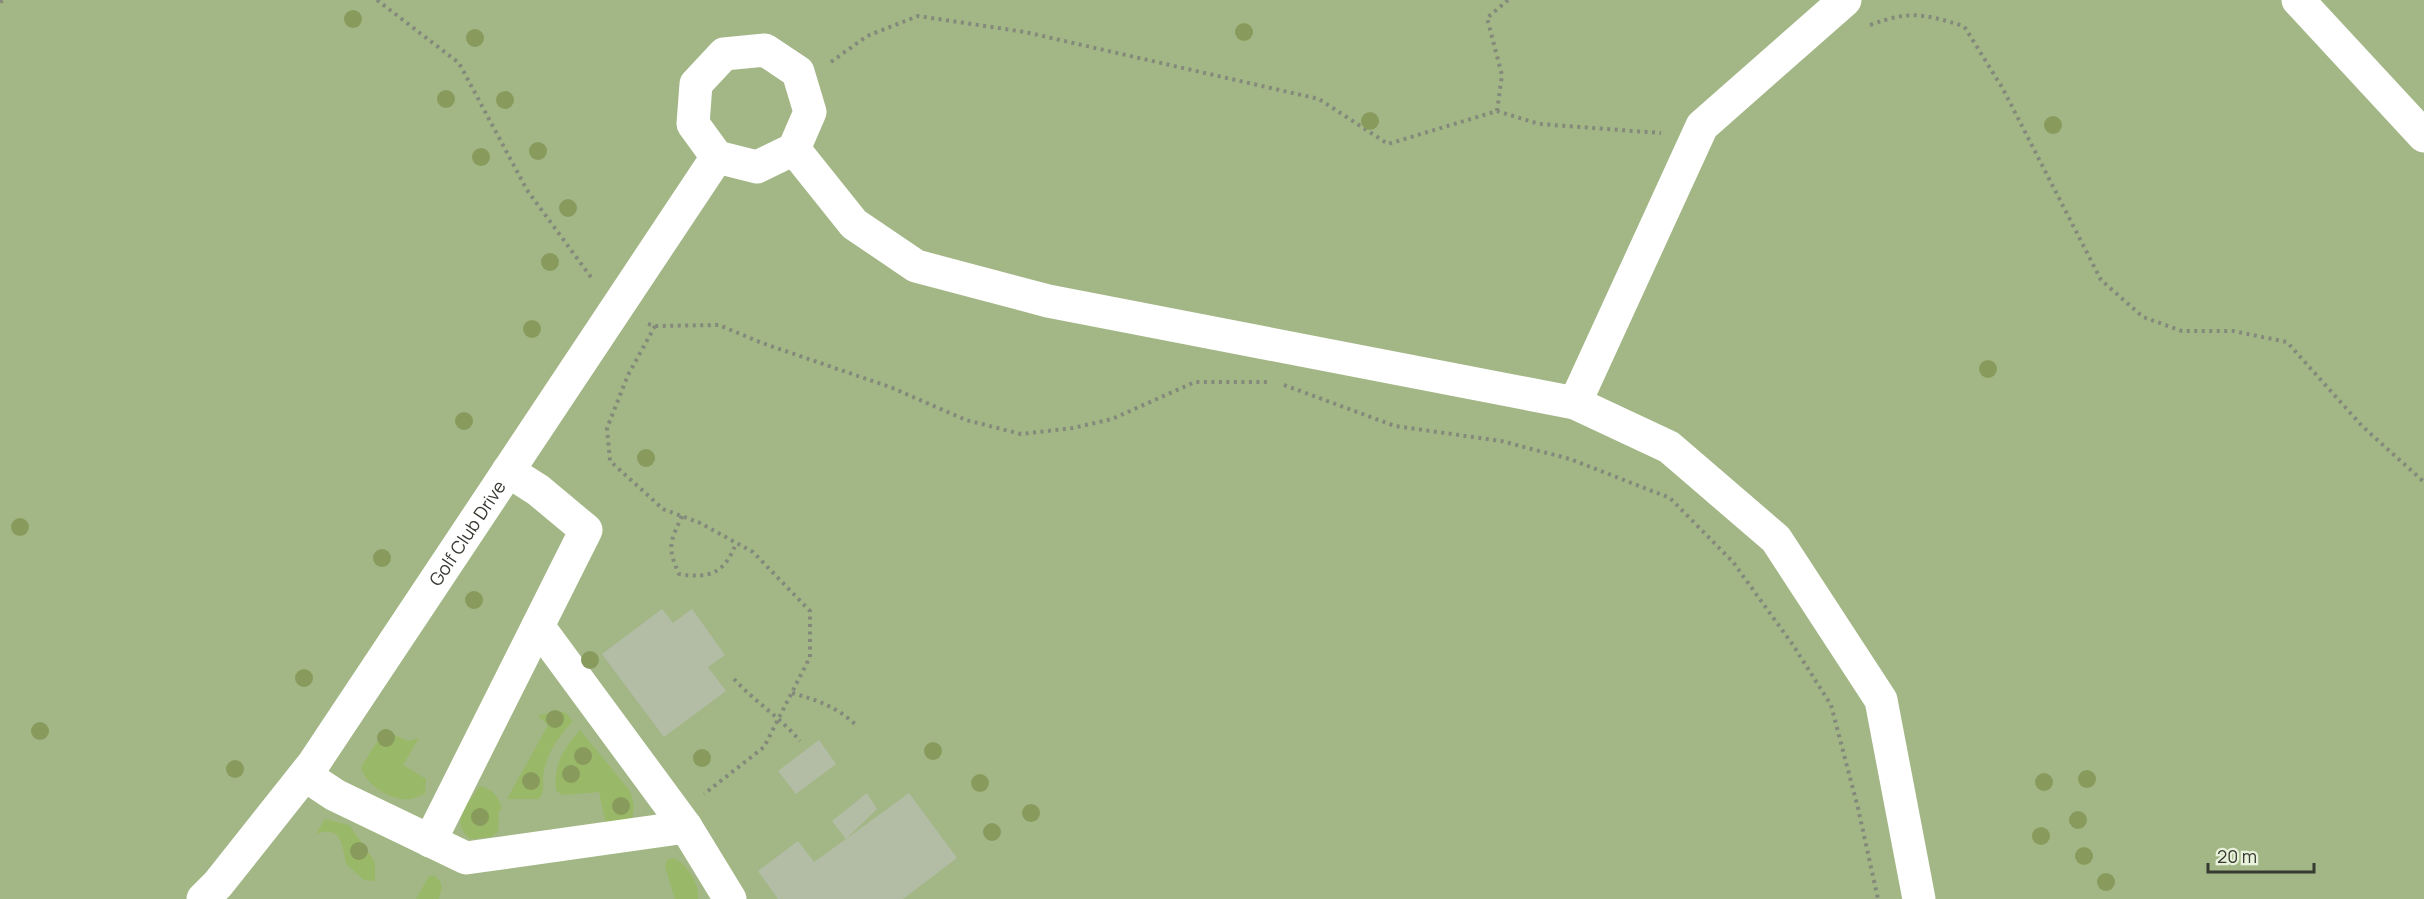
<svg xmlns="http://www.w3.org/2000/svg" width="2424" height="899" font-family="Manrope,sans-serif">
  <rect width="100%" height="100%" fill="#dbe5ce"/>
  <path fill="#a3b786" d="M0 0H2424V899H0Z"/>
  <path fill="#99b968" d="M559 711 566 713 573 721C558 736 546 755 543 776 543 785 545 791 539 799H507L548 725 539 717V715Z
    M386 728 392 734 408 741 419 738 403 765 426 779 425 794C420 795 416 798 411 799 392 802 365 785 361 767Z
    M580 730 630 791 634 805 632 820 606 826 599 792 563 795 556 791C553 766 563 748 580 730Z
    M480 786C493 790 498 795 502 809L499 811 498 832 491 837 471 839C448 823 468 803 480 786Z
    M325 819 349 825 375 862V881L364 880 346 864C342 845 342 825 316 834Z
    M673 858C686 863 701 885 698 899H675L665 867 667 860Z
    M429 876H435L440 881 442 887 439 899H416Z"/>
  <path fill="#b3bda6" d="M662 609 673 623 692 609 725 655 708 667 726 691 664 737 602 654Z
    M819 740 836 764 796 794 778 771Z
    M867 793 877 809 846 839 909 793 957 858 903 899H778L758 871 798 841 814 862 846 839 832 821Z"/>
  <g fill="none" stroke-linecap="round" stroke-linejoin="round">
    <path stroke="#848a7b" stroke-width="4" stroke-dasharray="3 4.5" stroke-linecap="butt" d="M377 0 459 63 527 190 593 280
      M0 2 4 0
      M1870 25C1911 10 1923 14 1964 26L2003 89 2101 280 2143 317 2182 331H2233L2287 342 2362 426 2424 482
      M831 62 867 36 918 16 1025 32 1319 99 1388 144 1497 111 1539 124 1661 133
      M1497 111 1502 75 1487 18 1508 0
      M648 324 655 326 719 325 762 343 890 387 966 420 1021 434 1073 428 1112 419 1195 382H1268
      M655 326 628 375 607 428 610 461 663 509 700 523 753 552 810 611V657L764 747 704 794
      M1284 385 1395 426 1501 441 1570 459 1670 498 1733 562 1793 645 1831 705 1858 808 1878 899
      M682 516C670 542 667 548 679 574 710 579 725 573 736 543
      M734 679C755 702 781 718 800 741
      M792 693C817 700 837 707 856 725"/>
    <g stroke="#fff" stroke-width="33">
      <path d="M2298 0 2424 136"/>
      <path d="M765 50 798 72 810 112 794 149 757 167 717 157 693 124 696 84 724 54Z"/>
      <path d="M794 149 854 224 916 266 1048 301 1575 403 1669 447 1776 539 1881 700 1919 899"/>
      <path d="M1575 403 1702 126 1845 0"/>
      <path d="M538 626 686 827"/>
      <path d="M305 775 335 795 466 858 686 827 730 899"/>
      <path d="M430 841 586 530 538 490 508 471"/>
      <path id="s1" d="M203 899 218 884 314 763 717 157"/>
    </g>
  </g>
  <g fill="#889b5d">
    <circle cx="353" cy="19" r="9"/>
    <circle cx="1244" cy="32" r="9"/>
    <circle cx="475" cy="38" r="9"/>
    <circle cx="446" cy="99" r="9"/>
    <circle cx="505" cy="100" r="9"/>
    <circle cx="1370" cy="121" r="9"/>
    <circle cx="2053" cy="125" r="9"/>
    <circle cx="538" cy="151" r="9"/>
    <circle cx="481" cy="157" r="9"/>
    <circle cx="568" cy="208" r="9"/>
    <circle cx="550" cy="262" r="9"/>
    <circle cx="532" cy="329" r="9"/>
    <circle cx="1988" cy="369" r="9"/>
    <circle cx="464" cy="421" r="9"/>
    <circle cx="646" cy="458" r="9"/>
    <circle cx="20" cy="527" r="9"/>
    <circle cx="382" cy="558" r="9"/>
    <circle cx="474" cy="600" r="9"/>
    <circle cx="590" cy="660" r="9"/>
    <circle cx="304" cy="678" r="9"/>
    <circle cx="555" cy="719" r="9"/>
    <circle cx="40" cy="731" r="9"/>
    <circle cx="386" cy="738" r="9"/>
    <circle cx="933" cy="751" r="9"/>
    <circle cx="583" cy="756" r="9"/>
    <circle cx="702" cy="758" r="9"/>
    <circle cx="235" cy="769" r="9"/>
    <circle cx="571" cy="774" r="9"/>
    <circle cx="2087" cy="779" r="9"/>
    <circle cx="531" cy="781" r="9"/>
    <circle cx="2044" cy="782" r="9"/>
    <circle cx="980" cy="783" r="9"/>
    <circle cx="621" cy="806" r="9"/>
    <circle cx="1031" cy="813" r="9"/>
    <circle cx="480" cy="817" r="9"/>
    <circle cx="2078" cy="820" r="9"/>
    <circle cx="992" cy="832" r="9"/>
    <circle cx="2041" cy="836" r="9"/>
    <circle cx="359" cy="851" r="9"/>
    <circle cx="2084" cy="856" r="9"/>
    <circle cx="2106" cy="882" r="9"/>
  </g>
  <g text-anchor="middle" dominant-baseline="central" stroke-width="6" stroke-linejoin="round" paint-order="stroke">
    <g font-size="18" fill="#363a31" stroke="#e8f2db">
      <text stroke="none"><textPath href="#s1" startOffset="452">Golf Club Drive</textPath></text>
    </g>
  </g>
  <path d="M2208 863v9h106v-9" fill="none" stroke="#363a31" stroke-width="3"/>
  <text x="2217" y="863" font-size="18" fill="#363a31" stroke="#e8f2db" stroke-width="4.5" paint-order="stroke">20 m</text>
</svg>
